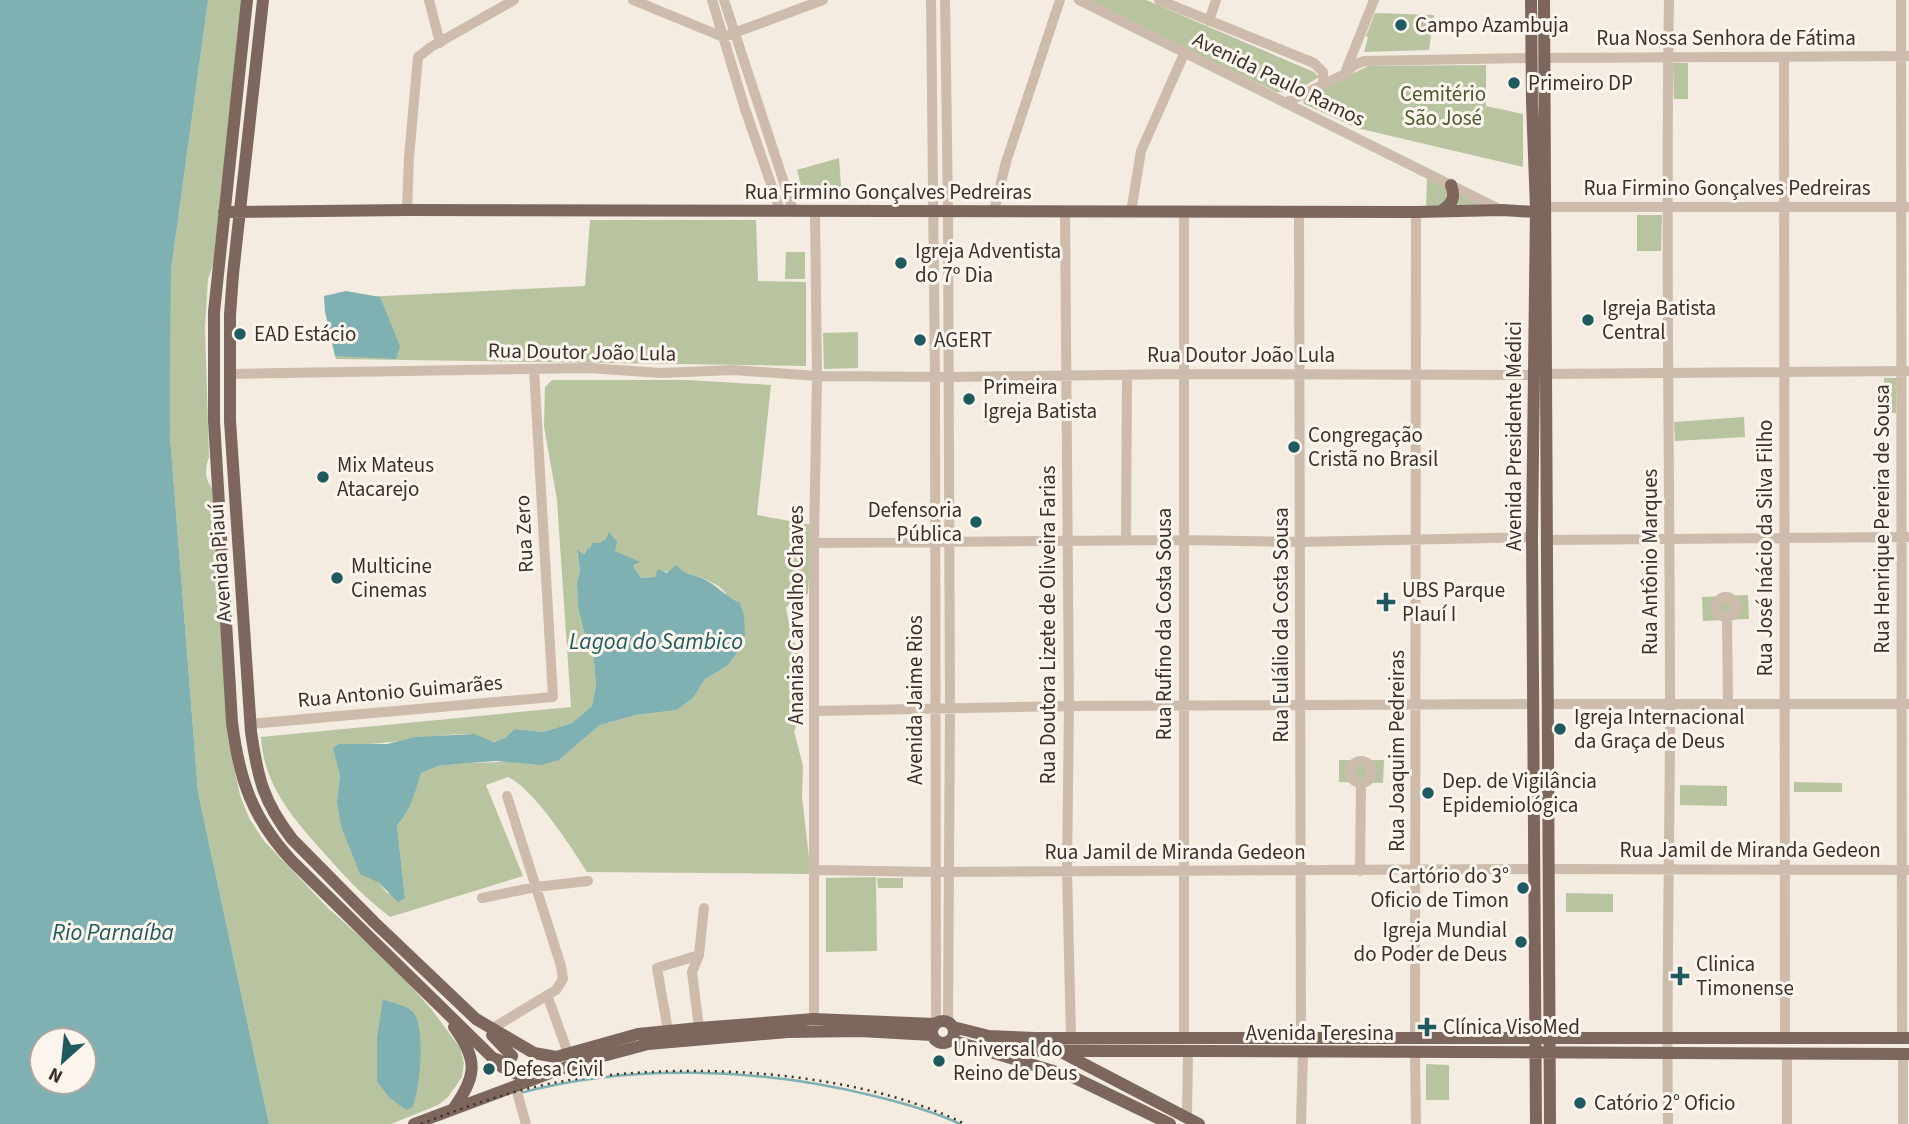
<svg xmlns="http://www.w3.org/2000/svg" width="1909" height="1124" font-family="'Source Sans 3',sans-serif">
  <rect width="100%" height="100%" fill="#f4ebe1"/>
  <path fill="#b8c4a0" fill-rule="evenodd" d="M208 0H242L213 265 208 279 205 327 209 457C205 468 204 478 212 488L228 739 240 795 249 818 264 841 328 908 392 965 433 1011 460 1048 464 1063 462 1077 448 1097 438 1105 391 1124H269L198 792 170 436 171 271Z
    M1085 0H1146L1314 72 1319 77 1295 92H1276Z
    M1375 13 1434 15 1429 50 1364 52 1368 37 1366 36Z
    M1673 63H1688V99H1674Z
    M1486 65V106L1523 114V167L1357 128 1304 104 1303 101 1306 97 1368 66Z
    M839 158 842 200 804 197 797 170Z
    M1427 177 1488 208H1426Z
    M1637 215H1662L1661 251H1637Z
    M590 220H756L758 281 806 282V366L336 359 324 299 585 286Z
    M786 252H805V279H785Z
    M858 332V368L824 369 823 333Z
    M1884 378H1897L1896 413H1883Z
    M552 380H687L771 385 757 515 812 525 808 594 793 599 786 608 790 629 805 673 803 713 794 731 803 766 802 797 811 874 587 872C571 847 534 789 508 777L486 785 523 876 390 917C365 898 345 877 324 853 293 818 264 786 261 737L571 707 557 500 544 426 545 387ZM609 533 614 551 639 563 633 566 641 578 655 577 659 570C668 574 676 570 686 573 699 577 723 583 728 598 731 606 727 654 727 666L705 679 694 697 677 710 636 715 600 725 559 760 469 763 438 766 420 773C415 792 411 811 397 825L405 898 387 893 378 882 337 801 340 775 367 744C402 743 436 733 471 734 480 735 488 743 497 741 505 739 510 734 516 729L543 732 572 723 592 706 596 685 593 651 585 636 578 607 577 583 580 571 577 551 584 556 607 539Z
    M1744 417 1745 437 1675 441 1674 422Z
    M1748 595 1749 619 1703 621 1702 597Z
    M1339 760H1384L1383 783 1339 782Z
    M1794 782 1842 783V792H1794Z
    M1680 785 1727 786V806L1680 805Z
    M876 877 877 951 826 952V878Z
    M877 878H903V888H878Z
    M1566 893 1613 894V912H1566Z
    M1426 1064 1449 1065V1100H1426Z"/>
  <path fill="#7fb0b2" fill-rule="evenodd" d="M0 0H208L171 271 170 436 198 792 269 1124H0ZM42 1040H84V1082H42Z
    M346 291 380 297 400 346 396 359 335 356 325 312 324 296Z
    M609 532 617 542 615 551 640 562 633 566 641 578 655 577 658 569 667 573 676 565C683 574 692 574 701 578 717 584 725 597 740 603L744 616 745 635 739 650 727 666 705 679 694 697 677 710 636 715 600 725 559 760 541 765 496 761 469 763 438 766 421 773C415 792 411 811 397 825L405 898 398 902 378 882 360 874 341 826 337 801 340 775 333 748 339 744H387L415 737 474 734 494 742 505 738 515 729 543 732 572 723 592 706 596 685 593 651 585 636 578 607 577 583 580 571 577 549 584 555 589 547 590 550 592 543H600L606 539Z
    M383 999C391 1003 407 1005 413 1012 426 1027 420 1091 412 1108L406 1110 390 1098 377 1082V1038Z"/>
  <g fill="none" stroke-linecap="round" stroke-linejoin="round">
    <path stroke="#7fb0b2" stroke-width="2.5" d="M520 1093C631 1063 763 1068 874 1096 903 1103 933 1111 960 1124"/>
    <path stroke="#cdbbac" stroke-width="10" d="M429 0 440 43
      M633 0 723 37 823 0
      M712 0 745 109 780 210
      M724 0 793 210
      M931 0 935 377 936 1023
      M945 0 948 211 950 709 948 1022
      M1079 0 1501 210
      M1159 0 1314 63 1323 72V85
      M1901 0 1902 1039
      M1209 21 1216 0
      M1784 57 1785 1039
      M1544 58 1909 56
      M1346 70 1374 0
      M1285 103 1345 74 1354 65 1364 61 1531 58
      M1546 207H1909
      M407 210 409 157 418 57 431 47 514 0
      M994 211 1006 162 1060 0
      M1184 211V1038
      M1065 212 1069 706 1067 871 1071 1038
      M1131 212 1141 151 1184 54
      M1299 212 1301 1038
      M230 374 589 368 661 373 733 370 817 376 949 377 1183 374 1533 375
      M1546 374 1908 371
      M1126 540 1127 375
      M1547 540 1909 537
      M814 543 1183 540 1300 542 1532 537
      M1716 607a10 10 0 1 1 20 0a10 10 0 1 1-20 0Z
      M1727 617 1728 704
      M1549 704H1909
      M815 711 1069 706 1534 704
      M250 724 553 697 534 369
      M1350 772a11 11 0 1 1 22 0a11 11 0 1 1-22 0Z
      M1549 869 1909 870
      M815 870 935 872 1535 869
      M1360 871 1361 783
      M482 898 536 887 588 881
      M547 995 568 1053
      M814 1019V543L817 376 815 210
      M493 1028 556 990 563 979 561 966 507 796
      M699 1028 692 972 699 955 704 908
      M668 1030 657 968 699 955
      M1415 1038 1416 212
      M1415 1053 1416 1124
      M1903 1054V1124
      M1787 1055V1124
      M515 1085 526 1124
      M1187 1116 1188 1052
      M1301 1124 1303 1052
      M1668 1124C1666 985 1670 845 1670 706 1670 471 1665 235 1669 0"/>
    <path stroke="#7d675c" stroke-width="12" d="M247 0 214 312V421L232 722C239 779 252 818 292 861L502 1067 521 1076 550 1073
      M263 0 233 274 230 315V421L251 732C258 779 263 801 292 839L374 922 476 1019 534 1053 556 1057 638 1034 699 1028 814 1019 935 1024
      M1531 0 1532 103 1536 208 1532 537 1536 1124
      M1544 0 1550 1124
      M1441 211C1452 204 1456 198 1451 185
      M224 212 407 210 1416 212 1502 210 1536 212
      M932 1032a11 11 0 1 1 22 0a11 11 0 1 1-22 0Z
      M454 1027C478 1060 477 1075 454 1108
      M953 1027 989 1036 1035 1038 1041 1041
      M492 1035 512 1056 507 1064 496 1059
      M1035 1038H1909
      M951 1040 1073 1077 1170 1124
      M982 1050 1909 1054
      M1063 1053 1199 1124
      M414 1124 577 1063 648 1044 788 1032 860 1031 932 1035"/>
    <path stroke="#3b302b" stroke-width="2.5" stroke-dasharray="2 5" stroke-linecap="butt" d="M421 1124C464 1107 508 1092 553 1083 675 1060 852 1068 965 1124"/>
  </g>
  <g fill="#1f5a5e" stroke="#fbf5ee" stroke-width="2.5">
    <circle cx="1401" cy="25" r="7"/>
    <circle cx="1514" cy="83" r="7"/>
    <circle cx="901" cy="263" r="7"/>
    <circle cx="1588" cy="320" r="7"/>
    <circle cx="240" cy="334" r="7"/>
    <circle cx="920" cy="340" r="7"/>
    <circle cx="969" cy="399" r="7"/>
    <circle cx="1294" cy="447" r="7"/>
    <circle cx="323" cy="477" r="7"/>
    <circle cx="976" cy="522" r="7"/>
    <circle cx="337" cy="578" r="7"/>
    <path d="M1382.5 591.5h7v7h7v7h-7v7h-7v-7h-7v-7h7z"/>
    <circle cx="1560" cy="729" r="7"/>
    <circle cx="1428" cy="793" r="7"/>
    <circle cx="1523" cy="888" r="7"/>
    <circle cx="1521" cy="942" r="7"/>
    <path d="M1676.5 965.5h7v7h7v7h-7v7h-7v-7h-7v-7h7z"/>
    <path d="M1423.5 1016.5h7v7h7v7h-7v7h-7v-7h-7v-7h7z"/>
    <circle cx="939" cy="1061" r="7"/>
    <circle cx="489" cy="1069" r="7"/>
    <circle cx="1580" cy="1103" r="7"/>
  </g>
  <g text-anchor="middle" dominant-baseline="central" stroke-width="6" stroke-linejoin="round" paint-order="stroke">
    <g font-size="21" fill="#3b302b" stroke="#fbf5ee" text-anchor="start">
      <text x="1415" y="25">Campo Azambuja</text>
      <text x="1528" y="83">Primeiro DP</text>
      <text x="915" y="251">Igreja Adventista<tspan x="915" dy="24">do 7º Dia</tspan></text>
      <text x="1602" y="308">Igreja Batista<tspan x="1602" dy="24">Central</tspan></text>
      <text x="254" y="334">EAD Estácio</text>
      <text x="934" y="340">AGERT</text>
      <text x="983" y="387">Primeira<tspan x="983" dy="24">Igreja Batista</tspan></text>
      <text x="1308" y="435">Congregação<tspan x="1308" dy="24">Cristã no Brasil</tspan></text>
      <text x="337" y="465">Mix Mateus<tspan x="337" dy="24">Atacarejo</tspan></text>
      <text x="962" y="510" text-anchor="end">Defensoria<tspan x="962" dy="24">Pública</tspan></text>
      <text x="351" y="566">Multicine<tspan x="351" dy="24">Cinemas</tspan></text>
      <text x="1402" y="590">UBS Parque<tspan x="1402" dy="24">PIauí I</tspan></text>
      <text x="1574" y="717">Igreja Internacional<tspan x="1574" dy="24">da Graça de Deus</tspan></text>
      <text x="1442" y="781">Dep. de Vigilância<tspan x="1442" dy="24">Epidemiológica</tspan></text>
      <text x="1509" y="876" text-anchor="end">Cartório do 3°<tspan x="1509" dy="24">Oficio de Timon</tspan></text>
      <text x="1507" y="930" text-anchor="end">Igreja Mundial<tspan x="1507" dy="24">do Poder de Deus</tspan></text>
      <text x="1696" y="964">Clinica<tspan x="1696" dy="24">Timonense</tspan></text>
      <text x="1443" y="1027">Clínica VisoMed</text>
      <text x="953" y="1049">Universal do<tspan x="953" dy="24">Reino de Deus</tspan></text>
      <text x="503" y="1069">Defesa Civil</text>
      <text x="1594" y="1103">Catório 2° Oficio</text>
    </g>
    <g font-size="21" fill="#3b302b" stroke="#fbf5ee">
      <text x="1726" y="38">Rua Nossa Senhora de Fátima</text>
      <text transform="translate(1279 79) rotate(26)">Avenida Paulo Ramos</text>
      <text x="1727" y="188">Rua Firmino Gonçalves Pedreiras</text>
      <text x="888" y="192">Rua Firmino Gonçalves Pedreiras</text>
      <text transform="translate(582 352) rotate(1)">Rua Doutor João Lula</text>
      <text x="1241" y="355">Rua Doutor João Lula</text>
      <text transform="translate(1514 436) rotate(-90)">Avenida Presidente Médici</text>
      <text transform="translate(1882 519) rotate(-90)">Rua Henrique Pereira de Sousa</text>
      <text transform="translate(524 534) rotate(-93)">Rua Zero</text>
      <text transform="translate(1765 548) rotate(-90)">Rua José Inácio da Silva Filho</text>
      <text transform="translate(1650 562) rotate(-90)">Rua Antônio Marques</text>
      <text transform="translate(220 563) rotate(-94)">Avenida Piauí</text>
      <text transform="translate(796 615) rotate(-90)">Ananias Carvalho Chaves</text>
      <text transform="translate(1164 624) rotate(-90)">Rua Rufino da Costa Sousa</text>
      <text transform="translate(1048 625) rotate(-90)">Rua Doutora Lizete de Oliveira Farias</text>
      <text transform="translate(1281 625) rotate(-90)">Rua Eulálio da Costa Sousa</text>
      <text transform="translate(400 691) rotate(-5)">Rua Antonio Guimarães</text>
      <text transform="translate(915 700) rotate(-90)">Avenida Jaime Rios</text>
      <text transform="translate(1397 751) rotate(-90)">Rua Joaquim Pedreiras</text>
      <text x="1750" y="850">Rua Jamil de Miranda Gedeon</text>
      <text x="1175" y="852">Rua Jamil de Miranda Gedeon</text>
      <text x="1320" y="1033">Avenida Teresina</text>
    </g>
    <g font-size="21" fill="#4a5a2e" stroke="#fbf5ee">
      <text x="1443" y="94">Cemitério<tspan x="1443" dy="24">São José</tspan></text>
    </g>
    <g font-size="23" font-style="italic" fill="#1f5a5e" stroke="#fbf5ee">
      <text x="656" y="641">Lagoa do Sambico</text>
      <text x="113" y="932">Rio Parnaíba</text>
    </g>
  </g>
  <g transform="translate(63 1061) rotate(207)"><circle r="33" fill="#fbf5ee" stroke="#aea6a0" stroke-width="2"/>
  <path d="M0-5L12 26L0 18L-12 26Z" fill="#1f5a5e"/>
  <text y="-10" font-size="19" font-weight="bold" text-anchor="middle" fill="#3b302b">N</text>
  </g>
</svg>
